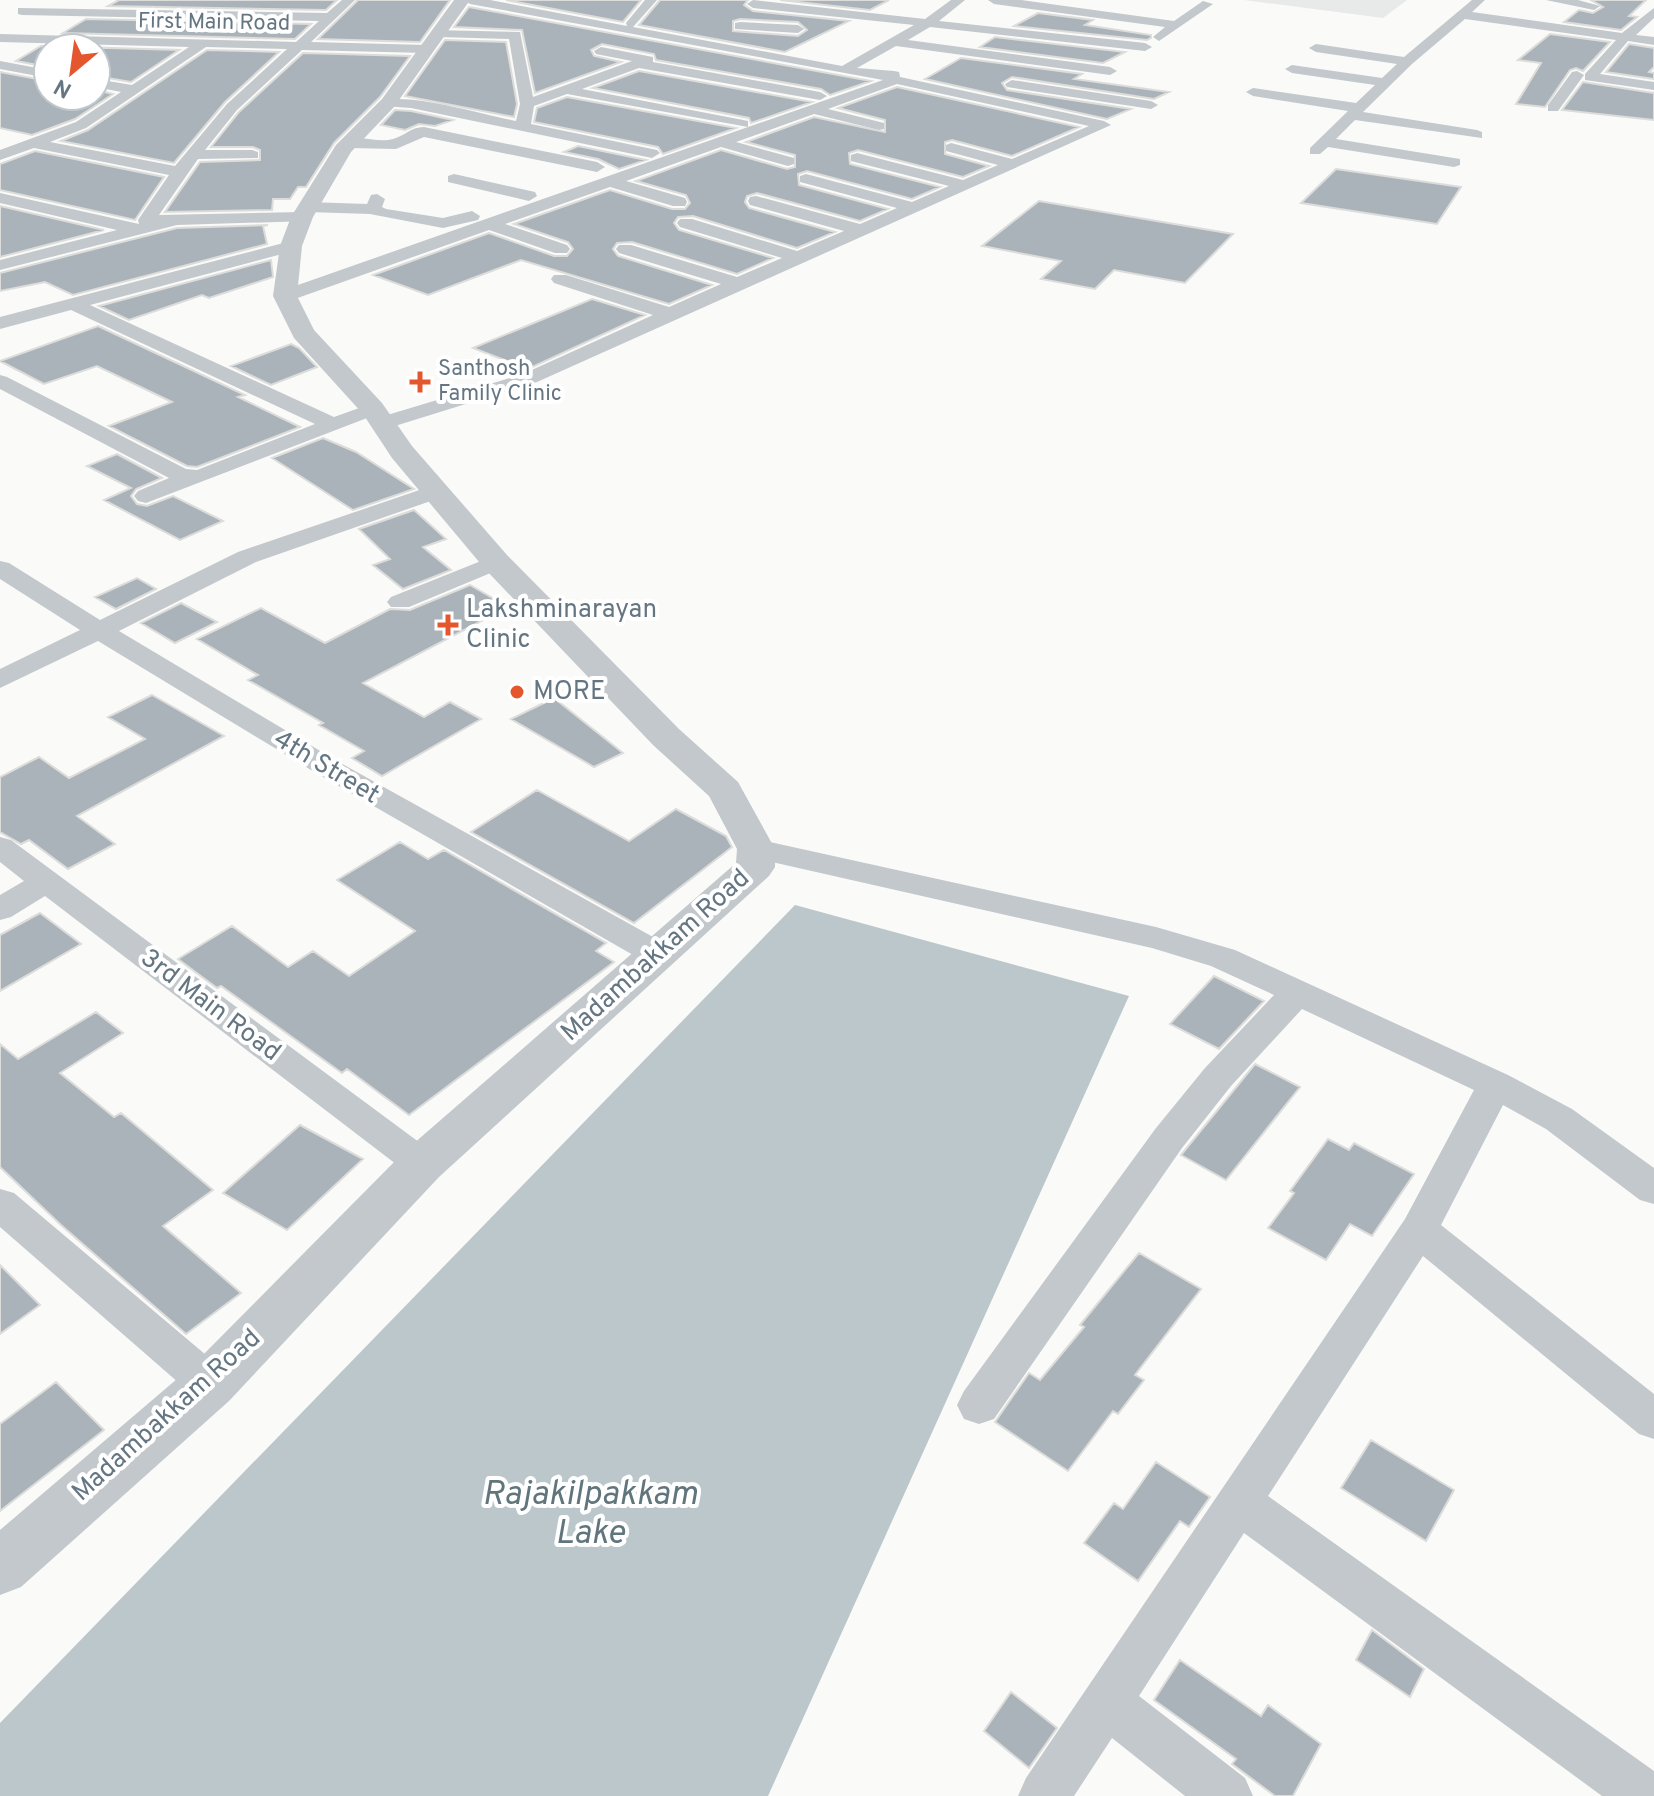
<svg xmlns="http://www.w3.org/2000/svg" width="1654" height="1796" font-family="Overpass,sans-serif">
  <rect width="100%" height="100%" fill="#fafaf8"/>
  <path fill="#e8e9e9" d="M1244 0H1407L1383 18Z"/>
  <path fill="#bbc7cb" d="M795 905 1129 996 768 1796H0V1723Z"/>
  <path fill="#aab3b9" stroke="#dcdcda" stroke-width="2" fill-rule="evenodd" d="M119 0H337L326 10 108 6Z
    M358 0H450L420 42 318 39Z
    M506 0H641L623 22Z
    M660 0H748L744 5 753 11 849 21 785 52 639 25ZM740 19 798 22 807 30 798 36 733 31V21Z
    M780 0H889L870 10Z
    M1591 0H1646L1629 16 1637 17 1621 30 1564 22 1579 10 1593 13 1603 7Z
    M469 7 871 81 830 95 821 89 656 60 654 54 602 44 591 50 594 56 621 62 535 93 522 30 454 27Z
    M1038 13 1093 20 1085 25 1151 35V38L1147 40 1014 26Z
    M86 19 311 24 295 39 63 33Z
    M1550 34 1610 42 1583 71 1576 68 1570 70 1545 107 1516 104 1541 63 1518 60Z
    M995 37 1125 52 1103 63 980 47Z
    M445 40 506 42 517 104 514 117 405 96Z
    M1629 44 1654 48V67L1649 72 1654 73V79L1606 72Z
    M41 46 179 50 131 82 96 76V48H48V67L16 61Z
    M207 50 279 52 225 102 174 163 61 141 88 130Z
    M303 53 410 56 380 97 334 143 306 187H298L290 199H273L272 210 165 212 200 162 260 160V150L253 147H211L239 112Z
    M961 58 1082 74 1074 79 1169 92 1154 99 1012 77 1002 83 1007 90 1131 109 1107 119 925 79Z
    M639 71 812 102 751 123 749 118 593 88Z
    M0 72 48 81V96H96V90L113 94 75 119 32 135 0 128Z
    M1583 82 1654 93V120L1562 110Z
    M897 87 1079 127 1012 156 952 140 945 142V154L989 166 963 177 858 150 849 153 850 164 940 187 912 199 807 171 798 174 799 185 888 209 860 221 757 193 747 196 745 202 749 208 835 232 797 248 693 216 678 217 674 223 679 230 773 258 737 274 632 242 617 243 613 249 618 256 712 285 669 304 521 260 428 295 373 275 489 233 554 256H567L573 249 568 242 514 224 610 190 672 209H685L690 203 686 195 636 181 721 150 787 169 795 167V155L746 142 814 117 885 132V120L838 108Z
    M567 97 736 128 663 154 658 147 534 122 537 108Z
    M395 110 411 111 453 120 435 126 419 124 405 130 381 125Z
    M578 146 646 160 619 169 598 159 564 152Z
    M35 151 164 177 135 220 0 190V164Z
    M1336 169 1461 187 1437 224 1301 203Z
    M1039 201 1233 234 1185 283 1114 270 1095 289 1041 279 1061 261 982 246Z
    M0 206 104 230 0 257Z
    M268 225 263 226 267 244 73 295 45 282 0 291V273L177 228Z
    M271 260 273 277 209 298 202 295 129 320 99 306Z
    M592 299 645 315 528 369 473 348Z
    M98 326 245 395 238 397 300 427 197 467 187 466 109 426 172 402 97 366 44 384 0 361Z
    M291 344 299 348 317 367 271 385 231 366Z
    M323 438 356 452 414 489 353 510 272 458Z
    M117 454 162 478 136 489 131 496 137 504 147 506 173 496 223 521 180 540 104 500 131 488 87 466Z
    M414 510 446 539 423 547 451 570 403 589 373 565 390 559 359 529Z
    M137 578 156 589 116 609 95 597Z
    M470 585 508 607 363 683 424 717 450 702 481 719 382 776 352 758 364 751 319 725 323 723 248 680 258 675 197 639 261 608 325 643 390 609 410 610Z
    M181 603 217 622 175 643 141 623Z
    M152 695 224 736 77 816 115 844 68 869 29 840 21 844 0 832V777L39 757 69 778 145 739 108 717Z
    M554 698 623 753 594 767 511 719Z
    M537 790 629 841 676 809 726 836 732 847 634 923 471 832Z
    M400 842 428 859 444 850 606 943 596 951 614 962 409 1115 347 1069 342 1073 221 986 217 988 178 959 232 926 288 967 313 951 349 976 415 931 337 880Z
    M40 913 81 944 0 991V935Z
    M1214 976 1264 1001 1219 1049 1170 1024Z
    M96 1012 123 1033 60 1073 114 1117 121 1113 213 1190 163 1226 241 1293 186 1334 61 1225 0 1167V1044L18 1059Z
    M1255 1064 1300 1087 1226 1180 1181 1155Z
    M300 1125 363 1159 287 1230 223 1193Z
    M1328 1139 1349 1150 1354 1143 1414 1174 1372 1236 1350 1224 1326 1260 1268 1228 1294 1193 1290 1191Z
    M1139 1253 1201 1289 1135 1375 1144 1380 1118 1414 1113 1411 1068 1471 995 1422 1029 1373 1040 1380 1084 1327 1080 1325Z
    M0 1265 40 1305 0 1334Z
    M56 1382 104 1430 0 1511V1424Z
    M1371 1440 1454 1490 1426 1541 1341 1488Z
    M1156 1462 1210 1497 1189 1527 1180 1521 1138 1581 1084 1543 1114 1503 1123 1509Z
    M1372 1630 1424 1669 1410 1697 1356 1660Z
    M1180 1660 1261 1716 1268 1705 1321 1744 1293 1796H1275L1232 1764 1236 1759 1154 1700Z
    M1011 1692 1057 1728 1029 1768 984 1731Z"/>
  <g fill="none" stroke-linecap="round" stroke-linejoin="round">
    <path fill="#c3c8cc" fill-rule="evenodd" d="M342 0H355L311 42 427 45 434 49 427 53 302 50 237 110 205 150H252L258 152V158L198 159 159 215 302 212 308 213 310 217 308 221 177 225 0 270V260L117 230 0 203V193L139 224 138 220 169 175 34 148 0 160V150L76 122 121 92 96 87V79L132 85 189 47 0 42V34L296 42 319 21 22 15 18 14V8L327 13ZM206 47 287 49 227 104 175 166 50 142 86 128Z
      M464 0H490L627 26 626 23 645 0H657L633 27 842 66 914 25 753 8 747 4 753 0 925 19 951 0H965L939 21 1145 43 1152 47 1145 51 930 27 908 40 1110 67 1117 71 1110 75 896 46 857 68 894 71 899 72 900 77 1104 121 1111 125 537 382 382 430 371 424 374 419 523 374 653 315 554 283 551 279 554 275H566L669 307 721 284 619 253 616 249 619 245H631L737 277 782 258 680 227 677 223 680 219H692L797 251 844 231 750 205 748 201 750 197 756 196 860 224 897 208 800 182V176L806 174 912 202 949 186 851 161V155L857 153 963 180 998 165 946 151V145L951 143 1012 159 1089 126 897 84 828 109 884 123V129L879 130 814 114 736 142 794 158V164L788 166 721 147 626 181 685 198 687 202 685 206H673L610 187 505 224 567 245 570 249 567 253H555L489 230 292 300H278L276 296 278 292 748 127 567 94 534 106 531 124 657 150 660 153 652 158 411 108 383 106V100C416 94 481 114 516 121L520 104 509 39 438 37 432 33 433 30 520 32 533 97 632 61 596 54 594 51 601 47 653 57V62L820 92 827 96 820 100 639 68 582 89 743 120 748 121V127L883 80 470 4Z
      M988 0H1021L1174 21 1203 1 1213 4 1159 41 1153 37 1165 27 994 4Z
      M1472 0H1485L1472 12 1622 33 1654 8V18L1636 35 1654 37V45L1628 41 1600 74 1654 82V90L1585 80V74L1616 40 1465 19 1412 64 1363 112 1477 130 1482 132V138L1355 120 1336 139 1460 159V165L1454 167 1328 147 1320 154H1310V148L1348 111 1253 96 1246 92 1253 88 1356 103 1375 85 1292 73 1285 69 1292 65 1382 78 1397 64 1316 52 1309 48 1316 44 1404 57Z
      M1546 0H1578L1600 6 1594 10Z
      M740 22 798 25 804 29 798 33 735 29V23Z
      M0 61 48 70V78L0 69Z
      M1577 71 1584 75 1558 111H1548V105L1572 72Z
      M1012 80 1151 101 1158 105 1151 109 1007 87 1005 84Z
      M424 127 597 162 605 167 597 172 424 137 396 149 349 148 341 143C355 132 377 144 393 139 405 136 410 127 424 127Z
      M454 174 535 192 537 196 529 201 448 182V176Z
      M377 194 385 199 382 207 386 209 443 218 472 211 480 216 478 220 443 228 370 214 308 212 300 207 308 202 367 204 371 195Z
      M291 241 300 246 297 250 90 305 334 417 373 403 384 409 380 413 146 503 138 501 134 496 138 491 169 478 0 389V375L7 377 186 469 197 470 315 424 71 310 0 329V317Z
      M437 484 445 486 449 491 445 496 256 562 119 631 337 761 671 947 676 955 671 963 659 966 647 963 316 773 98 641 0 688V669L80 630 0 579V561L9 563 100 620 238 552Z
      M496 555 505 557 508 562 505 567 409 607H391L387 602 391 597Z
      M0 837 11 840 435 1154 441 1164 435 1174 422 1179 409 1174 45 896 11 917 0 920V895L24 881 0 862Z
      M756 839 1156 927 1235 950 1508 1075 1572 1109 1654 1168V1204L1640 1200 1546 1129 1503 1105 1441 1225 1654 1394V1439L1639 1434 1423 1256 1268 1496 1654 1771V1796H1602L1244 1533 1139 1696 1245 1778 1253 1796H1185L1112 1738 1074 1796H1018L1026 1778 1405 1219 1474 1090 1302 1009 1231 1086 1182 1148 994 1419 979 1424 964 1419 957 1405 964 1391 1156 1128 1205 1068 1274 995 1211 966 1152 948 745 856 741 849 745 842Z
      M0 1189 14 1193 225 1371 231 1384 225 1397 210 1403 195 1397 0 1227Z"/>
    <path fill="#c3c8cc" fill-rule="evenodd" d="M454 0H470L394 107 351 152 313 217 302 246 297 296 314 330 382 403 412 446 507 555 679 729 738 782 775 849V867L769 876 439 1177 229 1401 21 1587 0 1595V1530L191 1367 405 1151 736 863 737 849 709 796 653 745 485 569 392 458 363 414 294 338 273 296 280 246 291 217 336 145 382 99Z"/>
  </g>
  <g fill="#e4572e" stroke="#fff" stroke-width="3">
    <path d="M416 370h8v8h8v8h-8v8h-8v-8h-8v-8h8z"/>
    <path d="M444 613h8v8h8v8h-8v8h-8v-8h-8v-8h8z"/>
    <circle cx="517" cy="692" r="8"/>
  </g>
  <g text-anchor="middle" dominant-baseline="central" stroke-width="8" stroke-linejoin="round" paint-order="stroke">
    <g font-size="22" fill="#657683" stroke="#fff">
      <text transform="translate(214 23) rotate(1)">First Main Road</text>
    </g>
    <g font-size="22" fill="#657683" stroke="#fff" text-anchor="start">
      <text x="438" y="369">Santhosh<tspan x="438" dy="25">Family Clinic</tspan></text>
    </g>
    <g font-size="26" fill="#657683" stroke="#fff" text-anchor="start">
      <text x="466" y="610">Lakshminarayan<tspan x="466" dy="30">Clinic</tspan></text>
      <text x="533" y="692">MORE</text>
    </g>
    <g font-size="26" fill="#657683" stroke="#fff">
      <text transform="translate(326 768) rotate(31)">4th Street</text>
      <text transform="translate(656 956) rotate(-42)">Madambakkam Road</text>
      <text transform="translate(210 1006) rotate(37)">3rd Main Road</text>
      <text transform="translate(167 1416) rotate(-42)">Madambakkam Road</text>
    </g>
    <g font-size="34" font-style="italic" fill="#60757c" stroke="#fff">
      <text x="590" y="1495">Rajakilpakkam<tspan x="590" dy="39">Lake</tspan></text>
    </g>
  </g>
  <g transform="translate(72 72) rotate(209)"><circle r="38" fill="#ffffff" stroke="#c1c8cd" stroke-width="2"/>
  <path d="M0-6L14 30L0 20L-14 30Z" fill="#e4572e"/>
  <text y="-12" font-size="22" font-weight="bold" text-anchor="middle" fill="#657683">N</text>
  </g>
</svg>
